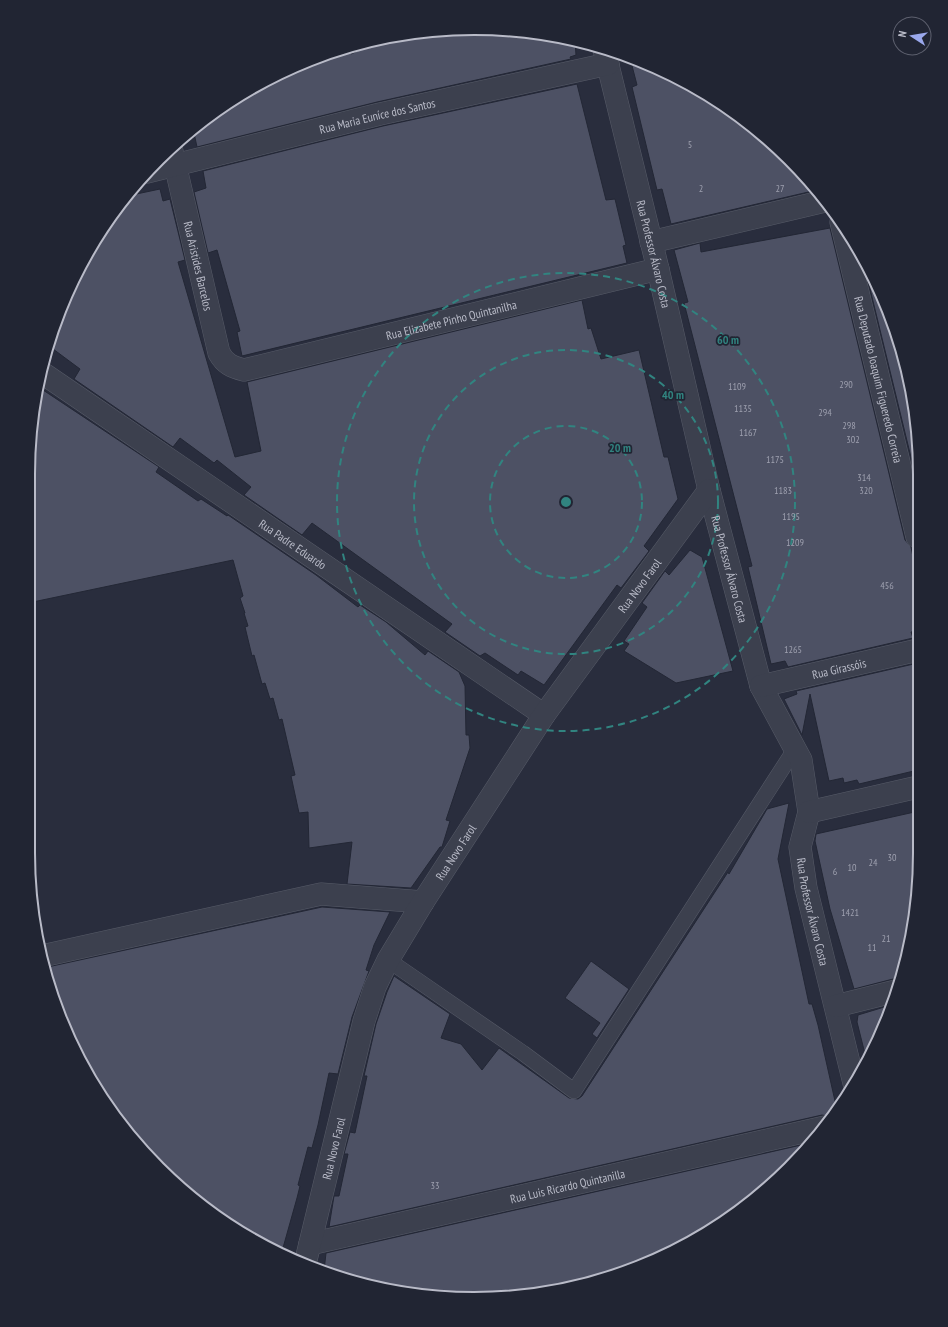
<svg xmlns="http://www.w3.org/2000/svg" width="948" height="1327" font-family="'PT Sans Narrow',sans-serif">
  <rect width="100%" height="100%" fill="#292d3d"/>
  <path fill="#4d5164" stroke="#232735" d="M503 29 575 41 576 55 570 57 571 59 377 102 197 147 194 133 200 131 198 126 251 88 331 52 349 47 351 54 381 40 416 32Z
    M630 58 672 74 746 120 809 180 817 190 671 224 662 189 657 190 632 87 637 85Z
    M577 84 606 200 615 199 626 245 623 246 627 263 242 356 237 332 240 331 217 250 208 253 194 192 206 188 203 171 383 126Z
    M160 189 163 201 170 199 185 260 178 262 235 457 261 451 247 382 582 300 588 329 591 328 601 359 639 350 664 457H668L678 499 644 546 649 551 621 588 617 585 544 685 521 671 518 675 485 653 480 656 445 632 452 624 312 523 302 535 244 495 251 487 217 460 214 463 180 438 173 447 74 379 80 369 49 346 62 304 88 251 127 196Z
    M830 228 905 540 911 547 917 577V631L911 632 913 638 788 667 785 661 771 664 748 567 752 566 684 303 688 302 674 250 700 243 701 252Z
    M863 260 886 303 916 416 917 482Z
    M37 386 159 467 156 472 198 501 201 499 227 516 228 515 316 575 358 607 360 605 386 622 425 655 428 651 459 672 465 686 466 735H469L470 748 446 820 450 821 442 847H440L411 888 347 884 352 842 309 848 308 812 299 813 291 776 295 775 282 719 279 720 273 698 270 699 265 683 262 684 254 655 252 656 245 627 248 626 244 613H245L240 598 243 596 233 560 28 603V474Z
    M690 550 702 557 733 671 676 683 624 651 629 644 624 641 647 607 642 603 665 571 669 575Z
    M918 663V770L859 784 857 780 844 783 843 778 829 781 810 694 802 735 784 699 797 694 796 691Z
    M789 803 778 859 809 1004H812L818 1025 837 1110 832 1117 822 1115 329 1227 334 1196H339L348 1154H344L350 1132 355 1133 367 1076H364L376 1024 387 992 394 976 450 1014 441 1038 461 1044 482 1070 499 1048 569 1098 578 1099 582 1096 728 872 729 874 767 809Z
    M919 811V882L905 968 901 980 893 979 854 989 830 909 815 841 816 834Z
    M322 907 390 912 374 945 366 970 369 971 352 1017 338 1074 329 1073 318 1125 312 1148 308 1147 298 1185 300 1186 297 1198 281 1255 180 1188 103 1101 62 1024 43 968Z
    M591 961 629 989 597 1038 592 1034 600 1023 565 998Z
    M891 1005 874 1050 867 1062 857 1022 858 1015Z
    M810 1143 768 1189 697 1239 645 1265 532 1295H438L437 1291 416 1295 358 1284 324 1271 326 1253Z"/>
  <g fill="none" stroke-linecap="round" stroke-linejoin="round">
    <g stroke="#575b68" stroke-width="16">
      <path id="service" d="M388 960 523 1053 574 1091 795 749"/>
    </g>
    <g stroke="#575b68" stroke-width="23">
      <g id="minor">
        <path id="s1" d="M604 49 658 269 709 490 761 686 801 760 809 812 800 847 806 888 854 1083"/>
        <path id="s2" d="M171 147 219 353C225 364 232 367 244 370L658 269"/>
        <path id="s3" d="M147 172 380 114 608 64"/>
        <path id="s4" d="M841 222 917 537"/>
        <path d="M651 242 825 201"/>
        <path id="s5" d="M41 372 544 715"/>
        <path id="s6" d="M761 686 918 650"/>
        <path d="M809 812 918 787"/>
        <path d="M42 956 321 894 423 902"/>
        <path d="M836 1006 896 991"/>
        <path id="s7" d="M310 1244 825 1127"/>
        <path id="s8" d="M305 1264 364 1021 375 987 388 960 423 902 544 715 709 490"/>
      </g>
    </g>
    <use href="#service" stroke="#3c404e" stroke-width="15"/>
    <use href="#minor" stroke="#3c404e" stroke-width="22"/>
  </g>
  <g fill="none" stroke="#318480" stroke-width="2" stroke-dasharray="7 5">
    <circle cx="566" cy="502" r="76"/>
    <circle cx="566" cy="502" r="152"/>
    <circle cx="566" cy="502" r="229"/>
  </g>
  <g text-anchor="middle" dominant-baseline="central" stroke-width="3.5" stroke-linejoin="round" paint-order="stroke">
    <g font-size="10" fill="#9ea0af">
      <text x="690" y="144">5</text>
      <text x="701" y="188">2</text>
      <text x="780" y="188">27</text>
      <text x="846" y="384">290</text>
      <text x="737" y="386">1109</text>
      <text x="743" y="408">1135</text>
      <text x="825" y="412">294</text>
      <text x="849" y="425">298</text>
      <text x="748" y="432">1167</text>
      <text x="853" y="439">302</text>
      <text x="775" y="459">1175</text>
      <text x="864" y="477">314</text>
      <text x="783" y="490">1183</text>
      <text x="866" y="490">320</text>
      <text x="791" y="516">1195</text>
      <text x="795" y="542">1209</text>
      <text x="887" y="585">456</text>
      <text x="793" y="649">1265</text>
      <text x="892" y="857">30</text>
      <text x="873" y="862">24</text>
      <text x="852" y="867">10</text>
      <text x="835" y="871">6</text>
      <text x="850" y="912">1421</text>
      <text x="886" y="938">21</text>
      <text x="872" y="947">11</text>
      <text x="435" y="1185">33</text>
    </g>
    <g font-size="12" fill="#b9bbc8" stroke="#212533">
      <text stroke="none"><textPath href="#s3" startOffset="237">Rua Maria Euníce dos Santos</textPath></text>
      <text stroke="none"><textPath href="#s1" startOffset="211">Rua Professor Álvaro Costa</textPath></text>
      <text stroke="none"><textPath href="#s2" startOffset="122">Rua Aristides Barcelos</textPath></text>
      <text stroke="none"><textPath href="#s2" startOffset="456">Rua Elizabete Pinho Quintanilha</textPath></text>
      <text stroke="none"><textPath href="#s4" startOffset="162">Rua Deputado Joaquim Figueredo Correia</textPath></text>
      <text stroke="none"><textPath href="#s5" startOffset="305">Rua Padre Eduardo</textPath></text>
      <text stroke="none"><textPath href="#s1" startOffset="535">Rua Professor Álvaro Costa</textPath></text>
      <text stroke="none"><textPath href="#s8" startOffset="767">Rua Novo Farol</textPath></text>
      <text stroke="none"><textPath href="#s6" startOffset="80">Rua Girassóis</textPath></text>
      <text stroke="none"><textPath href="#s8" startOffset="443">Rua Novo Farol</textPath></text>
      <text stroke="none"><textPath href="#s1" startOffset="895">Rua Professor Álvaro Costa</textPath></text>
      <text stroke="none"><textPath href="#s8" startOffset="119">Rua Novo Farol</textPath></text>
      <text stroke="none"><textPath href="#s7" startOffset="264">Rua Luis Ricardo Quintanilla</textPath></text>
    </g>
  </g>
  <path d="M0 0H948V1327H0ZM474 35H474A439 439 0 0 1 913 474V853A439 439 0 0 1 474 1292H474A439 439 0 0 1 35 853V474A439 439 0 0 1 474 35Z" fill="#212533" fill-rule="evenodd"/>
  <path fill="none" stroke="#b9bbc8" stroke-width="2" d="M474 35H474A439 439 0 0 1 913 474V853A439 439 0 0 1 474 1292H474A439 439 0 0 1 35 853V474A439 439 0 0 1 474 35Z"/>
  <circle cx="566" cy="502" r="6" fill="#318480" stroke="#212533" stroke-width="2"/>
  <g font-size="12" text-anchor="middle" font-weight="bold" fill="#318480" stroke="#212533" stroke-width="3.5" stroke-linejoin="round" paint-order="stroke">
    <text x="728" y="344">60 m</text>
    <text x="673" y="399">40 m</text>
    <text x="620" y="452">20 m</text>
  </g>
  <g transform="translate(912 36) rotate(282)"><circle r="19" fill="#212533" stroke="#5e616f"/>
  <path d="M0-3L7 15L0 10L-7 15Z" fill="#9aa8ec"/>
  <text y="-6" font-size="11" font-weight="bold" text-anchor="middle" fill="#b9bbc8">N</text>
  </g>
</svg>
